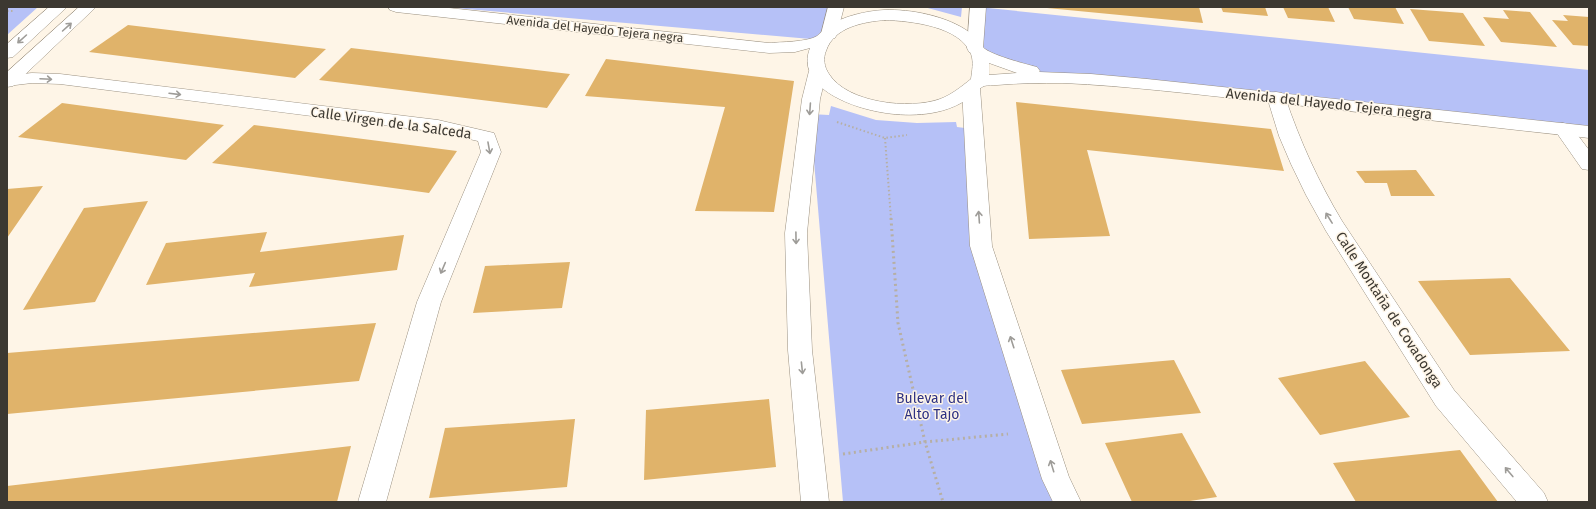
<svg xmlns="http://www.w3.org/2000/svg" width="1596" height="509" font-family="'Fira Sans',sans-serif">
  <rect width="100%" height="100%" fill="#fef5e7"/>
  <path fill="#b6c1f7" d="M7 7H38L7 35Z
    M443 7H835L822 40Z
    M917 7H962L961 17 924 7Z
    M966 7H978L1589 70V132L1070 78 1034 71 979 53 978 8Z
    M831 106 876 120 917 123 956 122 957 127 973 129 981 246 1073 502H843L810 114 829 115Z"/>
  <path fill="#e0b36a" d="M1047 7H1199L1203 23 1047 8Z
    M1221 7H1265L1268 16 1223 12Z
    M1283 7H1328L1335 22 1288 18Z
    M1348 7H1395L1404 24 1354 19Z
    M1410 9 1463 13 1485 46 1429 41Z
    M1503 10 1530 12 1557 47 1501 42 1483 17 1509 19Z
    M1563 15 1589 17V46L1573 45 1552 20 1568 21Z
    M128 25 326 49 295 78 89 52Z
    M351 48 570 74 547 108 319 80Z
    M606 59 794 81 774 212 695 211 725 107 585 96Z
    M1016 102 1271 129 1284 171 1087 150 1110 236 1029 239Z
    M62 103 224 125 186 160 18 137Z
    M254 125 457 151 429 193 212 163Z
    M1416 170 1435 196H1391L1387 183H1365L1356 171Z
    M43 186 7 238V189Z
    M148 201 95 302 23 310 84 208Z
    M267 232 260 252 404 235 397 270 249 287 255 273 146 285 166 243Z
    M570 262 562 308 473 313 485 266Z
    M1510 278 1570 351 1470 355 1418 281Z
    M376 323 359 381 7 414V353Z
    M1174 360 1201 413 1082 424 1061 370Z
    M1365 361 1410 417 1320 435 1278 378Z
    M769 399 776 467 644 480 646 410Z
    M575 419 567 487 429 498 445 428Z
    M1182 433 1217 497 1183 502H1132L1105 443Z
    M351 446 337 502H7V486Z
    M1460 450 1498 502H1356L1333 463Z"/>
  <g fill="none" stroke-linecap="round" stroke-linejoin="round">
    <g stroke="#9a9080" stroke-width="1">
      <path id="minor" d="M828 7H844L837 34 835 38 829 39 823 38 821 34Z
        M970 7H986L983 48 981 52 975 53 969 52 967 48Z
        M818 66 824 67 827 71 820 99 807 233 812 350 829 502H801L788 350 785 233 802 99 809 71 812 67Z
        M32 73 60 74 438 120 494 133 501 152 441 302 386 502H358L417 302 481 152 478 141 438 132 60 84 32 83 7 86V76Z
        M971 83 977 84 980 88 992 246 1069 477 1081 502H1053L1042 479 970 246 962 88 965 84Z
        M1276 92 1282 93 1285 97C1300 141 1318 181 1342 221L1454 390 1544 493 1548 502H1517L1436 406 1326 231 1306 195 1291 164 1279 136 1267 97 1270 93Z
        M1563 123 1570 125 1589 150V170L1582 169 1554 129 1556 125Z"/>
    </g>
    <g stroke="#9a9080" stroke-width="1">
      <path id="tertiary" d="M49 7H67L13 57 7 58V44Z
        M79 7H96L13 86 7 87V72Z
        M388 7H440L769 43C780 42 808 42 817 36 821 33 824 29 828 26 844 16 866 11 884 10 911 9 947 16 969 32 976 37 981 46 985 49 995 56 1025 64 1037 67L1040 71 1039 72 1091 74 1147 79 1589 126V138C1479 126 1368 113 1258 101 1193 94 1128 86 1063 83 1041 83 1019 83 997 85 993 85 988 85 984 86 977 89 969 99 961 103 938 116 906 117 880 112 851 107 795 87 810 48L795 52 769 53 396 12 390 10ZM885 20C911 21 960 26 971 54 974 62 972 71 971 79 961 87 951 95 940 99 910 110 847 103 829 74 824 67 823 58 826 51 834 27 863 22 885 20ZM989 63 1017 73 989 75Z"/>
    </g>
    <path stroke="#b6afa4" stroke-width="2" stroke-dasharray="1.5 2.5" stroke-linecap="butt" d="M7 11H14
      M837 122 885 138 907 135
      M885 138 891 219"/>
    <path stroke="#b6afa4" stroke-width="3" stroke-dasharray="2 3.5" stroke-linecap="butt" d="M891 218 898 323 925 442 943 502
      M843 454 925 442 1008 434"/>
    <use href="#minor" fill="#fff" fill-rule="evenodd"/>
    <use href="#tertiary" fill="#fff" fill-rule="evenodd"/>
  </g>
  <defs><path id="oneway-shaft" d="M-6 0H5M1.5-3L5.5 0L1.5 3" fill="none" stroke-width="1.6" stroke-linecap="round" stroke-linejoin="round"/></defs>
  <g stroke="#9e9c98">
    <use href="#oneway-shaft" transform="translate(67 27) rotate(-42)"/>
    <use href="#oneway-shaft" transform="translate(22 39) rotate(138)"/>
    <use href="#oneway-shaft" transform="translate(46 79) rotate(3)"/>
    <use href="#oneway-shaft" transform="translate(175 94) rotate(7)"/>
    <use href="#oneway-shaft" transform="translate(810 109) rotate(94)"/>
    <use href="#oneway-shaft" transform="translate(489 148) rotate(80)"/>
    <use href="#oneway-shaft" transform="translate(979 217) rotate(-94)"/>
    <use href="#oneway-shaft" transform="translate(1329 218) rotate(-122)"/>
    <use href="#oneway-shaft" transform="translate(796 238) rotate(89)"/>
    <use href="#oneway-shaft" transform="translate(443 268) rotate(113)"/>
    <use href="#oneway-shaft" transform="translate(1012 342) rotate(-108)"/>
    <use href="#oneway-shaft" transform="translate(802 368) rotate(84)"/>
    <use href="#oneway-shaft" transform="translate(1052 466) rotate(-107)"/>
    <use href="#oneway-shaft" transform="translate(1509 472) rotate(-130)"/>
  </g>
  <g text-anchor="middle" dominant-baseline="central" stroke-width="3" stroke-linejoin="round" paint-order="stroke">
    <g font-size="12" fill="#3c3831" stroke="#fef5e7">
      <text transform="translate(595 29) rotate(6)">Avenida del Hayedo Tejera negra</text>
    </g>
    <g font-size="14" fill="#3c3831" stroke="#fef5e7">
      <text transform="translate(1329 104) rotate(6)">Avenida del Hayedo Tejera negra</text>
      <text transform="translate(391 123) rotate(8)">Calle Virgen de la Salceda</text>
      <text transform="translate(1389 310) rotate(57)">Calle Montaña de Covadonga</text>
    </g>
    <g font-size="14" fill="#2e3183" stroke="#fef5e7">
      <text x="932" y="398">Bulevar del<tspan x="932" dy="16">Alto Tajo</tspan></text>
    </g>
  </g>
  <rect width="1596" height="509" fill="none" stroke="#3c3831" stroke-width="16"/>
</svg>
